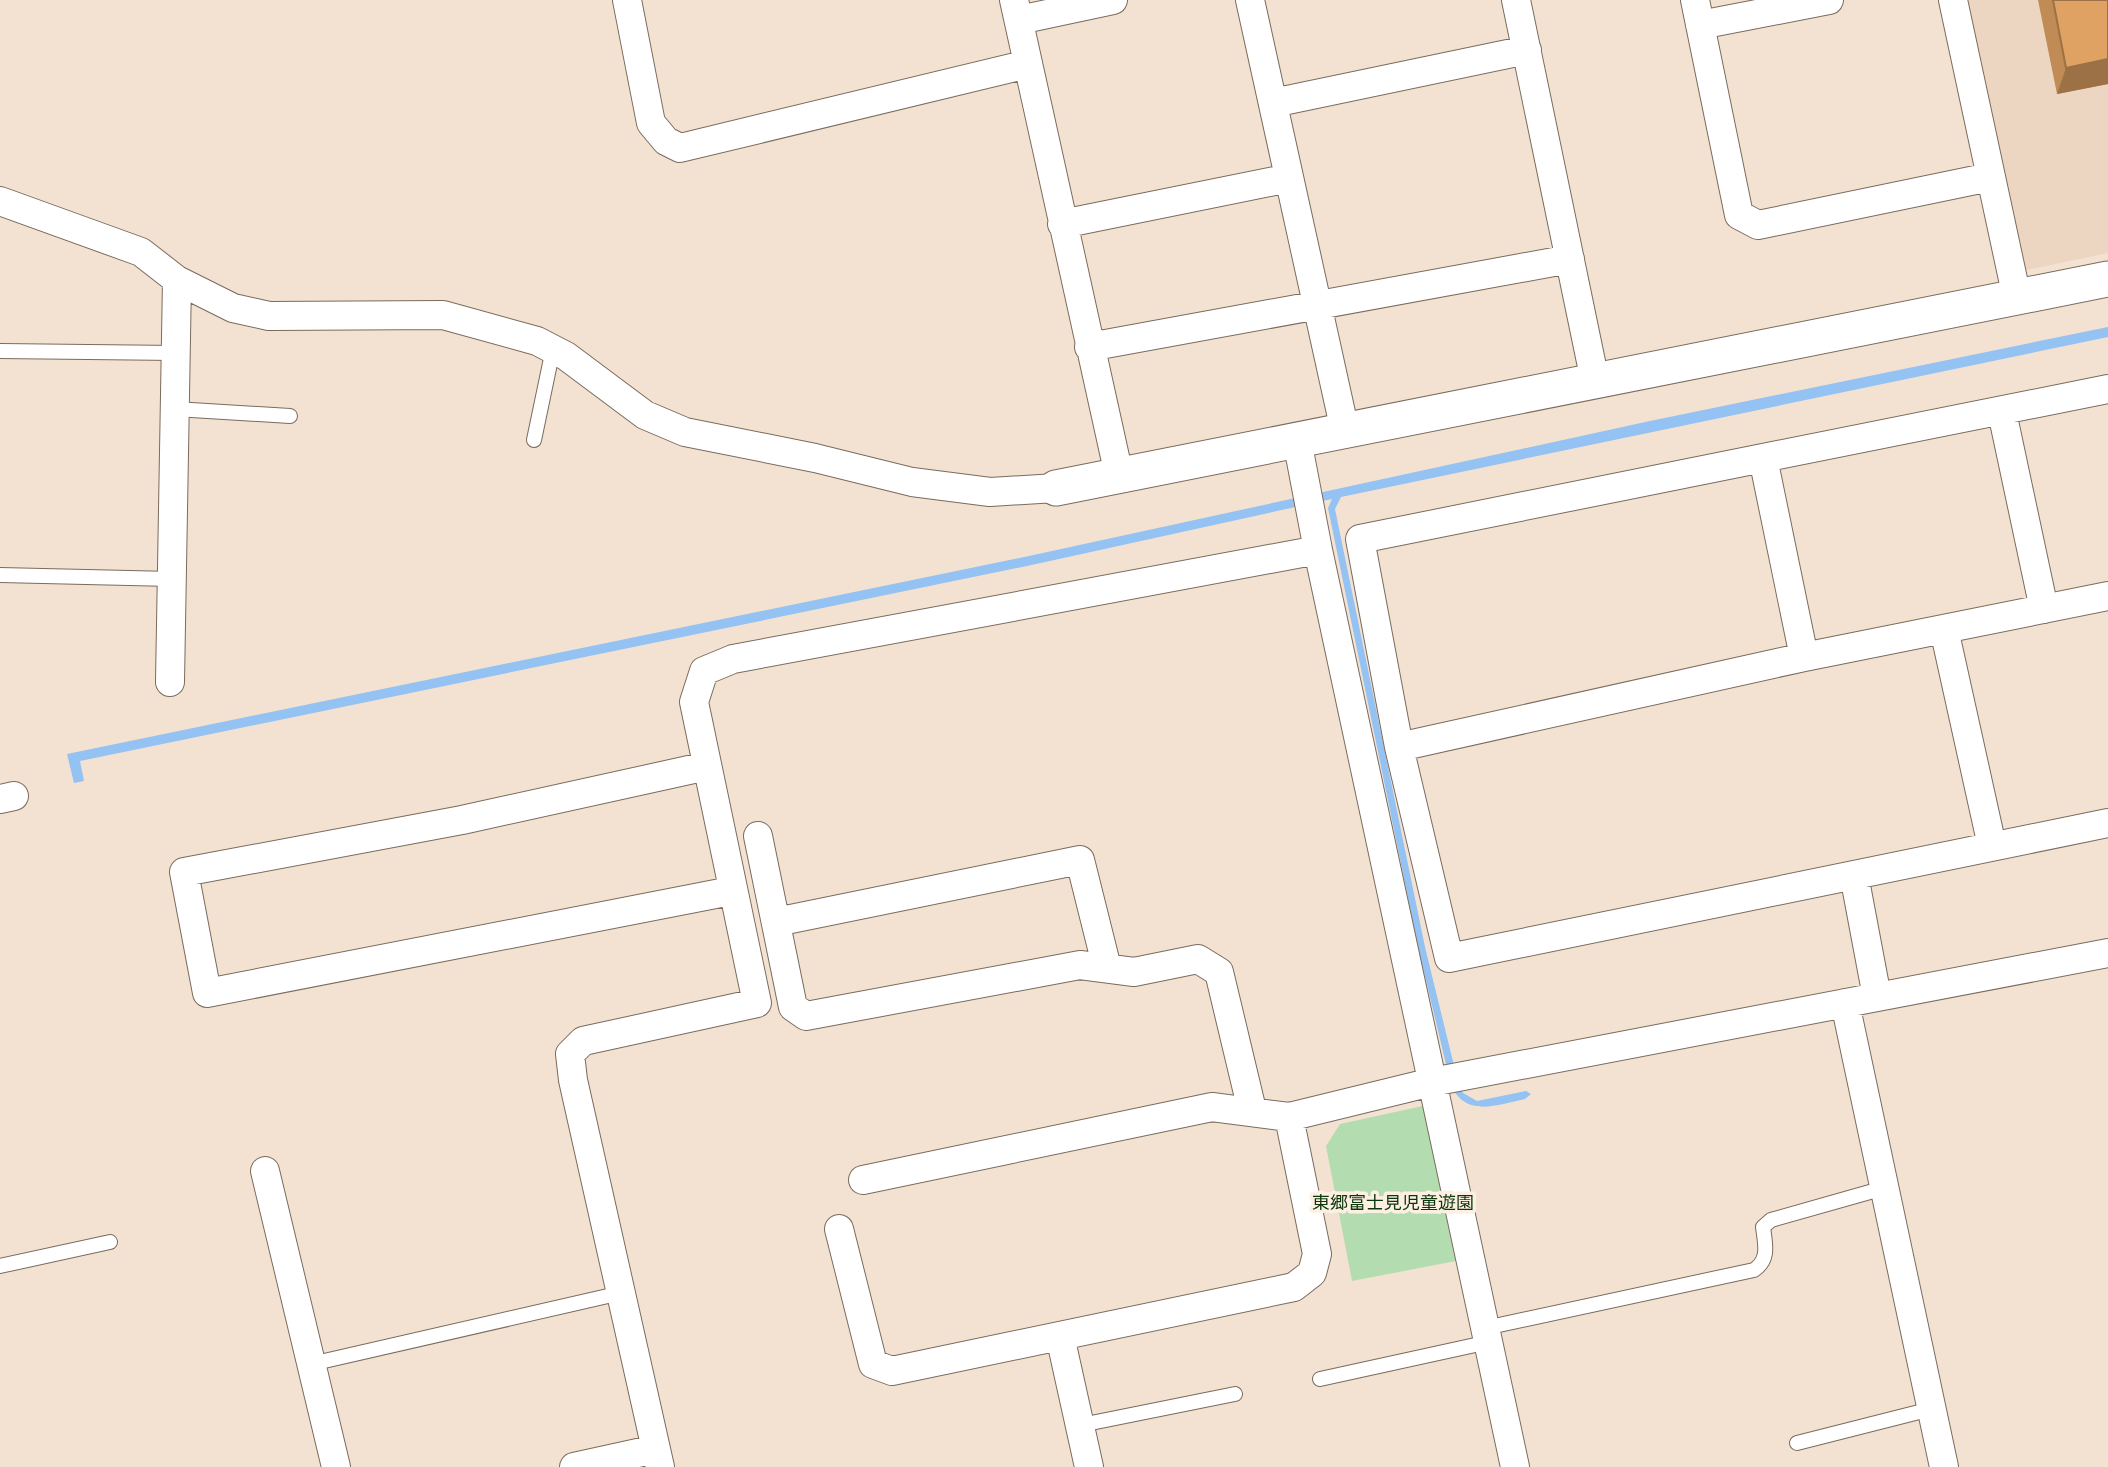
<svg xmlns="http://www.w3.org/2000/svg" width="2108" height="1467" font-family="Signika,'Noto Sans JP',sans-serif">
  <rect width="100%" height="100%" fill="#f3e2d2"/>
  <path fill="#edd6c1" d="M1968 0H2108V253L2022 271Z"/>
  <path fill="#b3ddb0" d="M1427 1105 1461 1260 1352 1281 1326 1146 1340 1124Z"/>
  <path fill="#93c2f3" d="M2108 327V337L1341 497 1335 509 1425 947 1459 1086 1463 1093 1477 1101 1526 1091 1531 1094 1525 1099C1496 1105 1466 1118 1451 1085L1418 947 1328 508 1332 499 1027 566 80 761 84 781 74 783 67 754 1029 556 1650 421Z"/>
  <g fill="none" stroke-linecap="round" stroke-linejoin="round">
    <g stroke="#7a6b5d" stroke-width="16">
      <path id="service" d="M0 351 176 353
        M175 409 290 416
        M534 440 553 349
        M0 575 172 579
        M0 1266 110 1242
        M1485 1328 1754 1270C1770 1259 1765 1244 1763 1227L1771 1220 1884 1188
        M311 1364 621 1293
        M1320 1379 1489 1342
        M1081 1425 1235 1394
        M1797 1443 1931 1409"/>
    </g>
    <g stroke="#7a6b5d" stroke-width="30">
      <path id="minor" d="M627 0 651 123 666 141 680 148 1028 64
        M1014 0 1119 475
        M1250 0 1345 431
        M1516 0 1595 381
        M1695 0 1739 215 1758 225 1990 177
        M1953 0 2017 298
        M1019 20 1113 0
        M1700 25 1829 0
        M1273 103 1527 50
        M0 201 141 252 177 280 233 308 269 316 443 315 537 341 566 356 645 415 685 432 815 458 912 482 990 492 1056 488
        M1062 224 1289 178
        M1089 347 1570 259
        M2002 412 2044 609
        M1297 440 1318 550 1515 1467
        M1763 458 1360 539 1399 747 1449 958 2108 823
        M1944 629 1992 846
        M1804 657 1763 458 2108 389
        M170 682 177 280
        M1399 747 1804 657 2108 596
        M707 766 462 820 184 872 207 993 731 891
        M0 799 14 796
        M758 836 793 1007 806 1016 1080 965 1134 972 1198 959 1219 972 1252 1110
        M1854 875 1877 997
        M776 922 1080 860 1107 968
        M1845 1003 1944 1467
        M265 1171 336 1467
        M863 1180 1212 1107 1289 1117 1432 1082 2108 953
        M839 1229 873 1364 892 1371 1294 1287 1312 1273 1317 1254 1289 1117
        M1060 1336 1089 1467
        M574 1467 656 1449
        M660 1467 573 1080 570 1054 583 1041 757 1003 694 702 704 671 733 659 1318 550"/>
    </g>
    <g stroke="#7a6b5d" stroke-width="37">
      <path id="tertiary" d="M1056 488 2108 279"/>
    </g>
    <use href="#service" stroke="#fff" stroke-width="14"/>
    <use href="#minor" stroke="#fff" stroke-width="28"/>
    <use href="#tertiary" stroke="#fff" stroke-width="35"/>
  </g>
  <path fill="#c08b55" d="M2038 0H2108V84L2057 94Z"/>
  <path fill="#9c7145" d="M2108 59V84L2057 94 2066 68Z"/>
  <path fill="#dfa263" stroke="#9c7145" stroke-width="2" d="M2053 0H2108V59L2066 68Z"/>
  <g text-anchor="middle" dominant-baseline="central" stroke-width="7" stroke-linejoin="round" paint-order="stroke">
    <g font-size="18" fill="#0c360c" stroke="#fdf0e3">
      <text x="1393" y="1203">東郷富士見児童遊園</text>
    </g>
  </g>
</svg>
